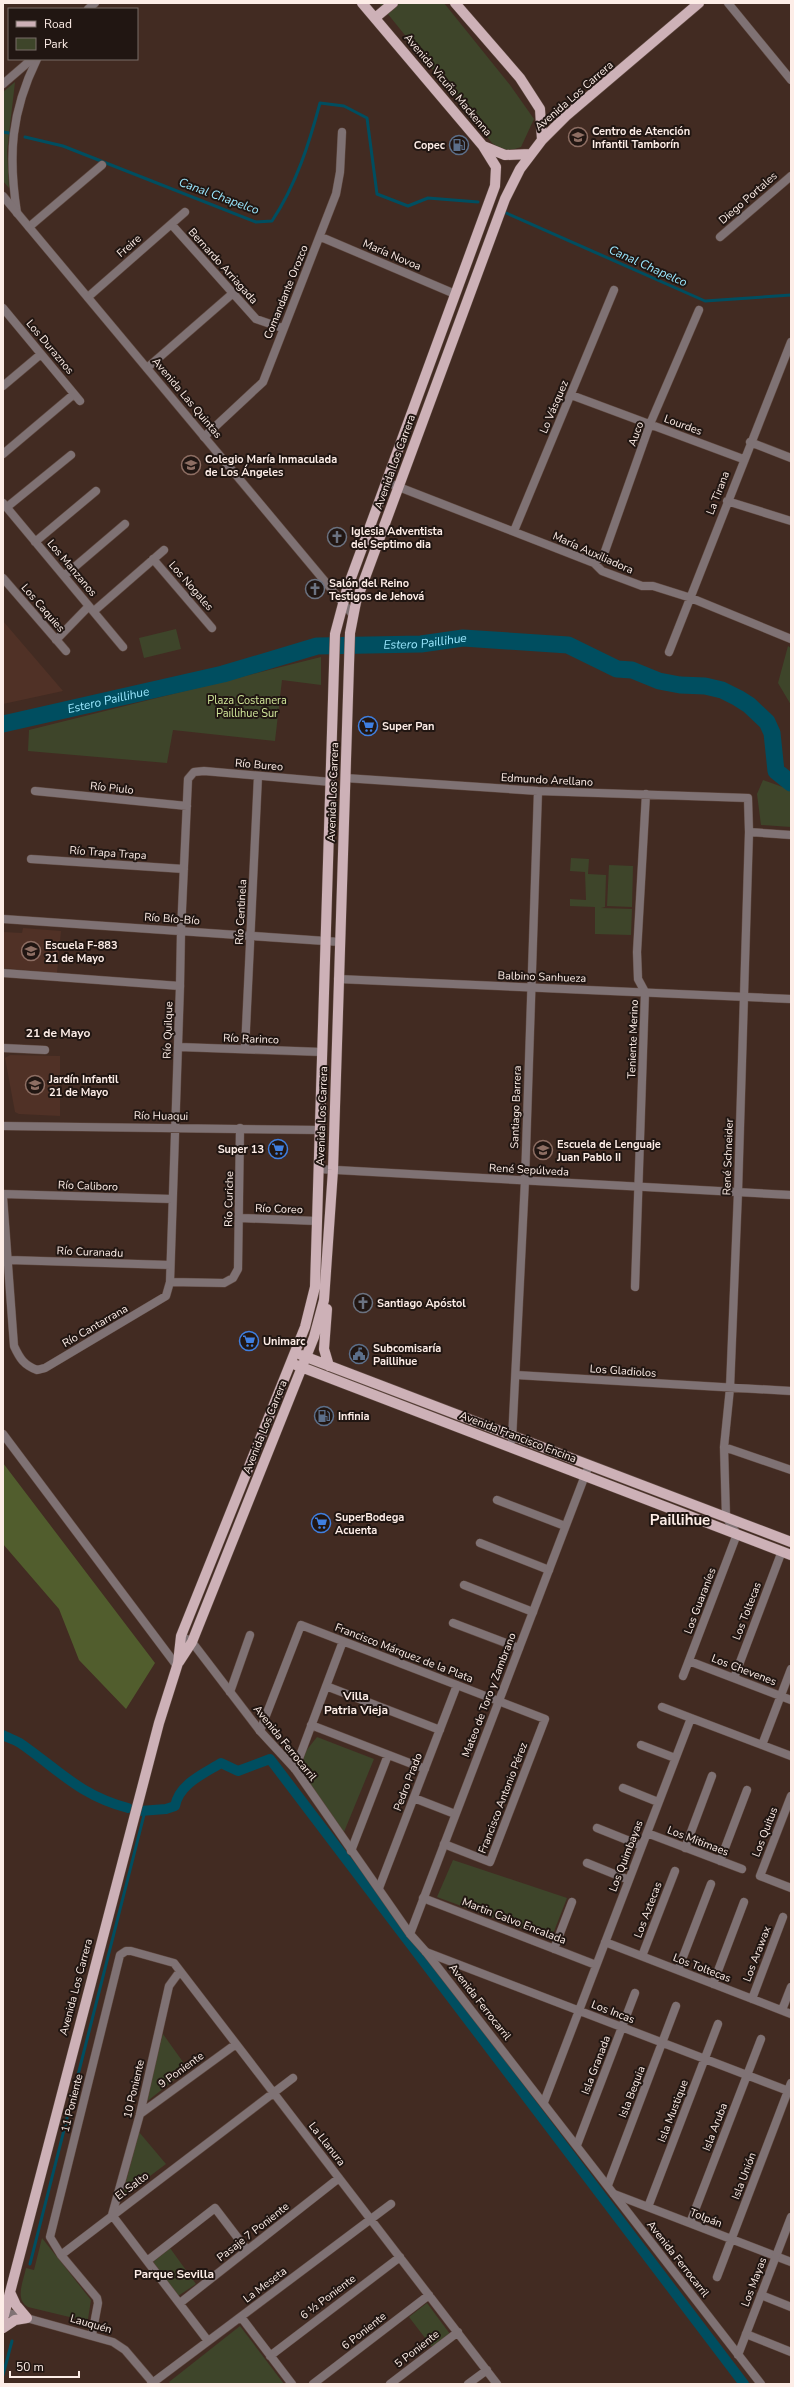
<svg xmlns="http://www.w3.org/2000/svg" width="794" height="2387" font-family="'Nunito Sans',sans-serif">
  <rect width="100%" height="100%" fill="#422b22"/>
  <path fill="#503126" d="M3 621 63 691 3 704Z
    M23 928 61 931 57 973 3 968V932L22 933Z
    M10 1055 60 1056V1116L19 1114 15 1112 5 1058Z"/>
  <path fill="#3e452a" d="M379 3H444L510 85 534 119 521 147 505 152 492 143Z
    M15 82 7 151 9 188 3 181V92Z
    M176 629 181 649 144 658 139 638Z
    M788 646 791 648V705L778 683Z
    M321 657V685L282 680 275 741 173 730 167 763 28 751 29 730Z
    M763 780 791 790V827L761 825 757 794Z
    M571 858 589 859 588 874 606 875 605 907 601 908 632 909 631 935 595 934V907L570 906V899L586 900 585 872 570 871Z
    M609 865 633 866 632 907 607 906Z
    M317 1737 374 1759 344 1832 294 1766Z
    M453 1860 567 1898 551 1939 437 1897Z
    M163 2034 188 2069 145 2103Z
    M139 2132 166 2164 122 2197Z
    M42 2238 91 2300 88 2319 86 2321 28 2307C14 2299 24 2280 26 2268L34 2270Z
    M170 2248 196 2284 178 2296 153 2262Z
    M427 2303 450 2334 432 2347 409 2317Z
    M240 2326 284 2384H171L169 2382Z"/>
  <path fill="#515d2d" d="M3 1463 155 1663 126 1709 79 1660 59 1609 3 1544Z"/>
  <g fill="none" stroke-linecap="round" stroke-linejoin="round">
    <path stroke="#004e60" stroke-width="3" d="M3 132 9 133
      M25 137 63 146 256 222 272 221C296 185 309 144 320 103L344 106 367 118 377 194 408 206 428 198 478 202
      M504 212 705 301 791 295
      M30 2264 145 1811
      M3 2375 12 2341"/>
    <path stroke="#004e60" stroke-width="10" d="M3 1735C8 1738 15 1740 20 1743 59 1770 79 1795 128 1808
      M140 1811 166 1809 175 1806C179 1784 203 1774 221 1763L238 1771 270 1759 744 2384"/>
    <path stroke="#004e60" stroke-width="17" id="s1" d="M3 724 223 674 317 646 421 644 463 638 568 645 617 669 632 670 659 681 680 685 705 686 722 690 738 698 749 705 767 722 772 733 776 771 791 783"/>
    <g stroke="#604a42" stroke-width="9">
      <path id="minor" d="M17 213C8 155 11 112 37 59
        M172 225 256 319 282 328
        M29 227 102 165
        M321 237 455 294
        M720 237 791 176
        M88 297 185 212
        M3 308 80 401
        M147 368 232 294
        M3 386 41 354
        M571 395 743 459
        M204 437 263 382 336 194 340 172 342 132
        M750 442 791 458
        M3 454 74 394
        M386 482 594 563 602 571 642 586H653L691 598 791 639
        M727 501 791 521
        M3 503 123 647
        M7 507 71 455
        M514 531 614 290
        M35 542 96 491
        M153 559 212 628
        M594 563 604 554 650 424 699 310
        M64 576 125 524
        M3 578 66 651
        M94 611 164 550
        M56 640 89 606
        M669 652 791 342
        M345 778 538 791 748 798 749 832 738 1192 730 1388 724 1447 726 1517 737 1534 683 1676
        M35 791 187 806
        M749 832 791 835
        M31 859 184 869
        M181 931 188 779 194 772 204 771 331 782
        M179 1047 322 1052
        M3 1048 45 1050
        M245 1049 258 776
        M3 1126 320 1130
        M3 1194 172 1199
        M3 1197 14 1346C20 1359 24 1365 37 1370L45 1368 166 1296 170 1282 180 986
        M240 1218 317 1221
        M9 1260 170 1265
        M170 1282 224 1283 233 1278 238 1269 240 1128
        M635 1287 645 992 638 979 637 952 646 794
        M516 1375 791 1391
        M3 1434 177 1666
        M512 1440 525 1180 538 791
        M724 1447 791 1470
        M497 1500 565 1526
        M480 1543 549 1570
        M464 1585 533 1612
        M453 1623 519 1648
        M689 1661 791 1700
        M734 1678 782 1551
        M326 1686 440 1730
        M230 1692 250 1635
        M662 1707 791 1756
        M311 1725 425 1769
        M260 1731 301 1625 545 1719 490 1862 444 1844
        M641 1745 675 1758
        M762 1745 791 1669
        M295 1769 343 1641
        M623 1788 658 1802
        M791 1796 760 1876 791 1888
        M414 1798 455 1814
        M597 1828 642 1846
        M647 1833 742 1869
        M685 1848 712 1776
        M351 1851 388 1755
        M720 1861 747 1790
        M587 1863 629 1880
        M379 1888 457 1685
        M423 1898 596 1965
        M605 1942 791 2014
        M554 1949 572 1902
        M426 1952 791 2092
        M642 1956 675 1871
        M678 1970 711 1884
        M180 1971 169 1986 140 2114 112 2215 208 2341
        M713 1984 744 1902
        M752 1999 783 1917
        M782 2010 791 1987
        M544 2102 691 1718
        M140 2114 236 2044
        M577 2145 635 1993
        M608 2185 676 2006
        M614 2194 791 2262
        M648 2207 718 2024
        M690 2223 761 2039
        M61 2255 293 2078
        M147 2261 215 2208 247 2250
        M717 2277 791 2083
        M761 2295 791 2307
        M180 2303 339 2178
        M241 2317 292 2384
        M746 2334 791 2352
        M92 2335 98 2303 97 2298 61 2255 50 2237 120 1955 126 1951H131L174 1963 497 2384
        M270 2356 400 2257
        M151 2384 391 2204
        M313 2384 429 2295
        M390 2384 458 2332
        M468 2384 487 2370"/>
    </g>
    <g stroke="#604a42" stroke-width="9">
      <path id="tertiary" d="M728 3 791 80
        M88 9 95 3
        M3 84 32 59
        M3 196 353 615
        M3 919 340 942
        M3 973 180 986 181 931
        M338 979 791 999
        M318 1169 791 1195
        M181 1636 192 1642 260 1731 295 1769 410 1934 426 1952 761 2384
        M410 1934 589 1465
        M5 2312 113 2342 125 2350 154 2384
        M738 2355 791 2217"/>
    </g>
    <g stroke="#604a42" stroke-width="11">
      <path id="primary" d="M362 3 483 146 505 155 530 154
        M455 3 520 78 540 109 542 140
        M375 18 393 3
        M327 1309 324 1349 329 1366
        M301 1355 791 1542
        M296 1365 791 1555
        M179 1662 192 1642 314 1337 324 1300 333 1170 350 633 356 602 505 199 520 169 542 140 566 116 699 3
        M10 2292 16 2305 27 2318
        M3 2319 159 1723 178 1663 181 1636 305 1327 315 1287 335 634 347 589 495 186 496 167 483 146
        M3 2328 15 2320 27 2318"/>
    </g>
    <use href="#minor" stroke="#7f7274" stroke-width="8"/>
    <use href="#tertiary" stroke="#7f7274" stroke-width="8"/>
    <use href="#primary" stroke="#cdb1b7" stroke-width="10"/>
  </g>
  <defs>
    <g id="school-ring" transform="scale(1)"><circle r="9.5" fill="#211612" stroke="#8d6e63" stroke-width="1.5"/><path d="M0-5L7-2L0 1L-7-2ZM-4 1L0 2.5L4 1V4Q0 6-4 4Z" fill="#8d6e63"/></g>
    <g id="fuel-ring" transform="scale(1)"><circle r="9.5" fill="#211612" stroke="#5c6f8a" stroke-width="1.5"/><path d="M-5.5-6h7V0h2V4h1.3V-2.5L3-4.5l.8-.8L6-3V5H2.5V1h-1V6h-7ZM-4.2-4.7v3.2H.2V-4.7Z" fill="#5c6f8a"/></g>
    <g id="church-ring" transform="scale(1)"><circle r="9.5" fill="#211612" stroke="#6b7280" stroke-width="1.5"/><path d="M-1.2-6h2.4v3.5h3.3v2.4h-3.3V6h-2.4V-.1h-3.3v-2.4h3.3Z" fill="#6b7280"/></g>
    <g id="supermarket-ring" transform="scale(1)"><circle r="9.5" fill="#211612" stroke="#3f7fe0" stroke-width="1.5"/><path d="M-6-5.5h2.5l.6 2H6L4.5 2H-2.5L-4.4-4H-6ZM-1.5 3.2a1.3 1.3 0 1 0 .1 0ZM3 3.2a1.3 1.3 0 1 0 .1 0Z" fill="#3f7fe0"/></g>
    <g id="civic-ring" transform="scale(1)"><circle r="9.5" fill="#211612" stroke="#5c6f8a" stroke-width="1.5"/><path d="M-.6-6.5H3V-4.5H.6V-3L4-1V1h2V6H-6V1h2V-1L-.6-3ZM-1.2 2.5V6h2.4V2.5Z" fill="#5c6f8a"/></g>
  </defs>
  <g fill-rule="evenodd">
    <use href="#school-ring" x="578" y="137"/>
    <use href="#fuel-ring" x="459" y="145"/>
    <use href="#school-ring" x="191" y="465"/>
    <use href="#church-ring" x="337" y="537"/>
    <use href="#church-ring" x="315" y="589"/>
    <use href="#supermarket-ring" x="368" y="726"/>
    <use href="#school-ring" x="31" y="951"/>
    <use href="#school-ring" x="35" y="1085"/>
    <use href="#supermarket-ring" x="278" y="1149"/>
    <use href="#school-ring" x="543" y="1150"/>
    <use href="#church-ring" x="363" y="1303"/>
    <use href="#supermarket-ring" x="249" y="1341"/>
    <use href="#civic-ring" x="359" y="1354"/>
    <use href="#fuel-ring" x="324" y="1416"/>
    <use href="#supermarket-ring" x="321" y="1523"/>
  </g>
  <g text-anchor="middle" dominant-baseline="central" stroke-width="4" stroke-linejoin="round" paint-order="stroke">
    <g font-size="11" fill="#fdede7" stroke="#211612">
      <text transform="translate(448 85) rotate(50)">Avenida Vicuña Mackenna</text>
      <text transform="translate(574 96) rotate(-41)">Avenida Los Carrera</text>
      <text transform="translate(748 198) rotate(-41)">Diego Portales</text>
      <text transform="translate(129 246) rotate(-41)">Freire</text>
      <text transform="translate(392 255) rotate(23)">María Novoa</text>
      <text transform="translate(223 266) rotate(48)">Bernardo Arriagada</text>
      <text transform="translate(286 292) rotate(-68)">Comandante Orozco</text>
      <text transform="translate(50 347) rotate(50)">Los Duraznos</text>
      <text transform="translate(187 398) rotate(50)">Avenida Las Quintas</text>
      <text transform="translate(554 407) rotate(-67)">Lo Vásquez</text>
      <text transform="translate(683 425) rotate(20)">Lourdes</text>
      <text transform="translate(636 434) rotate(-70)">Auco</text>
      <text transform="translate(395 462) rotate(-70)">Avenida Los Carrera</text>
      <text transform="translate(718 493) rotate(-69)">La Tirana</text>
      <text transform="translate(593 553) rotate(24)">María Auxiliadora</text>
      <text transform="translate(72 568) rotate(50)">Los Manzanos</text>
      <text transform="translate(191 586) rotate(49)">Los Nogales</text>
      <text transform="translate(43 608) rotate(49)">Los Caquies</text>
      <text transform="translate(259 765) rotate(5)">Río Bureo</text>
      <text transform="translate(547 780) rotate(3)">Edmundo Arellano</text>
      <text transform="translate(112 788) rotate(6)">Río Piulo</text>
      <text transform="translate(333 792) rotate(-88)">Avenida Los Carrera</text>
      <text transform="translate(108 853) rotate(4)">Río Trapa Trapa</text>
      <text transform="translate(241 912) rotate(-87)">Río Centinela</text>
      <text transform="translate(172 919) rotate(4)">Río Bío-Bío</text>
      <text transform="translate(542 977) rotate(2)">Balbino Sanhueza</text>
      <text transform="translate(168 1030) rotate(-88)">Río Quilque</text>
      <text transform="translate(251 1039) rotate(2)">Río Rarinco</text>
      <text transform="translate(633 1039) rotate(-88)">Teniente Merino</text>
      <text transform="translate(516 1107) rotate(-88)">Santiago Barrera</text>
      <text transform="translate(161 1116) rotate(1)">Río Huaqui</text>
      <text transform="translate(322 1116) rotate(-88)">Avenida Los Carrera</text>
      <text transform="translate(728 1157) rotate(-88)">René Schneider</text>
      <text transform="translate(529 1170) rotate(3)">René Sepúlveda</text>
      <text transform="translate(88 1186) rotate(2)">Río Caliboro</text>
      <text transform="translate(229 1199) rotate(-89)">Río Curiche</text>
      <text transform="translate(279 1209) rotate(2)">Río Coreo</text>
      <text transform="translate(90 1252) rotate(2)">Río Curanadu</text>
      <text transform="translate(95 1326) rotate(-30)">Río Cantarrana</text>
      <text transform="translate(623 1371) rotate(4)">Los Gladiolos</text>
      <text transform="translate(265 1427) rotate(-68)">Avenida Los Carrera</text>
      <text transform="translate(518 1437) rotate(21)">Avenida Francisco Encina</text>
      <text transform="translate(700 1601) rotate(-69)">Los Guaraníes</text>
      <text transform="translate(747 1611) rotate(-69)">Los Toltecas</text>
      <text transform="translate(404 1653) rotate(21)">Francisco Márquez de la Plata</text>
      <text transform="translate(744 1670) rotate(21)">Los Chevenes</text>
      <text transform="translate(489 1695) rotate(-69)">Mateo de Toro y Zambrano</text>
      <text transform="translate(285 1743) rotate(51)">Avenida Ferrocarril</text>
      <text transform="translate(408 1782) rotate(-69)">Pedro Prado</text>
      <text transform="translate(503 1798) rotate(-69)">Francisco Antonio Pérez</text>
      <text transform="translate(765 1832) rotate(-69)">Los Quitus</text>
      <text transform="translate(698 1841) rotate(21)">Los Mitimaes</text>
      <text transform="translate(626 1856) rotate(-69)">Los Quimbayas</text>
      <text transform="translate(648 1910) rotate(-69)">Los Aztecas</text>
      <text transform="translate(514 1921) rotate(21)">Martin Calvo Encalada</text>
      <text transform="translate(757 1954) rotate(-69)">Los Arawax</text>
      <text transform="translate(702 1968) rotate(21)">Los Toltecas</text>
      <text transform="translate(76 1987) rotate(-75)">Avenida Los Carrera</text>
      <text transform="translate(480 2002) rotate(52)">Avenida Ferrocarril</text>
      <text transform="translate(613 2012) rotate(21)">Los Incas</text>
      <text transform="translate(596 2065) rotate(-69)">Isla Granada</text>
      <text transform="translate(181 2070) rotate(-36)">9 Poniente</text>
      <text transform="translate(134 2089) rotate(-77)">10 Poniente</text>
      <text transform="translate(632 2092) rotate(-69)">Isla Bequia</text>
      <text transform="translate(72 2103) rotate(-76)">11 Poniente</text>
      <text transform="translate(673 2111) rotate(-69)">Isla Mustique</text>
      <text transform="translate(715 2127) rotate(-69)">Isla Aruba</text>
      <text transform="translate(327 2144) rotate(52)">La Llanura</text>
      <text transform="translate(744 2176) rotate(-69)">Isla Unión</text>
      <text transform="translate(132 2186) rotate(-37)">El Salto</text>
      <text transform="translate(706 2218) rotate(21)">Tolpán</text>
      <text transform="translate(253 2232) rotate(-38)">Pasaje 7 Poniente</text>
      <text transform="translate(678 2259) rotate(52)">Avenida Ferrocarril</text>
      <text transform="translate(754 2282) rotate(-69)">Los Mayas</text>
      <text transform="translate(265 2285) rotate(-37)">La Meseta</text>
      <text transform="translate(328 2297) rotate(-37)">6 ½ Poniente</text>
      <text transform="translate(91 2324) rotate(16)">Lauquén</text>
      <text transform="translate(364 2331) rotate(-38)">6 Poniente</text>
      <text transform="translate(417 2349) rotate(-38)">5 Poniente</text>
    </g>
    <g font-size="11" font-weight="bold" fill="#fdede7" stroke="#211612" text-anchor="start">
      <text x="592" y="131">Centro de Atención<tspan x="592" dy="13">Infantil Tamborín</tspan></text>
      <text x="445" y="145" text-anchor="end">Copec</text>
      <text x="205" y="459">Colegio María Inmaculada<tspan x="205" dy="13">de Los Ángeles</tspan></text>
      <text x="351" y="531">Iglesia Adventista<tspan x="351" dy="13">del Septimo dia</tspan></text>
      <text x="329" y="583">Salón del Reino<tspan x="329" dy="13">Testigos de Jehová</tspan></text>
      <text x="382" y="726">Super Pan</text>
      <text x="45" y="945">Escuela F-883<tspan x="45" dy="13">21 de Mayo</tspan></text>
      <text x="49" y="1079">Jardín Infantil<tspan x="49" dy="13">21 de Mayo</tspan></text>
      <text x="557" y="1144">Escuela de Lenguaje<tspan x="557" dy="13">Juan Pablo II</tspan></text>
      <text x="264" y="1149" text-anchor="end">Super 13</text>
      <text x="377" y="1303">Santiago Apóstol</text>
      <text x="263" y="1341">Unimarc</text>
      <text x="373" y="1348">Subcomisaría<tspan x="373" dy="13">Paillihue</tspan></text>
      <text x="338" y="1416">Infinia</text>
      <text x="335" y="1517">SuperBodega<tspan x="335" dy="13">Acuenta</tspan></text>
    </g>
    <g font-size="11" fill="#d0e699" stroke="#211612">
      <text x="247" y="700">Plaza Costanera<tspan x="247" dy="13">Paillihue Sur</tspan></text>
    </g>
    <g font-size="12" font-style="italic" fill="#9ae7fe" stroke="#211612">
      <text transform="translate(219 196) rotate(20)">Canal Chapelco</text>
      <text transform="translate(648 266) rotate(24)">Canal Chapelco</text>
      <text stroke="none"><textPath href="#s1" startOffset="432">Estero Paillihue</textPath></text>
      <text stroke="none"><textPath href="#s1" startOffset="108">Estero Paillihue</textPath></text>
    </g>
    <g font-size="12" font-weight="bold" fill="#fdede7" stroke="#211612">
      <text x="58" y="1033">21 de Mayo</text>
      <text x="356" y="1696">Villa<tspan x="356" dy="14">Patria Vieja</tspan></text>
      <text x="174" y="2274">Parque Sevilla</text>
    </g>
    <g font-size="15" font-weight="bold" fill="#fdede7" stroke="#211612">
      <text x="680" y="1520">Paillihue</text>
    </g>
  </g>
  <rect width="794" height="2387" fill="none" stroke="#fdede7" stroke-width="8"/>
  <rect x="8" y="8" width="130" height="52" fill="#211612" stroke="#796c67"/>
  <rect x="16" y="21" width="20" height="6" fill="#cdb1b7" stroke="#796c67"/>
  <text x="44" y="28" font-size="12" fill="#fdede7">Road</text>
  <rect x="16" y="38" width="20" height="12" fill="#3e452a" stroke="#796c67"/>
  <text x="44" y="48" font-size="12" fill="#fdede7">Park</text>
  <path d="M10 2371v6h69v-6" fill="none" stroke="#fdede7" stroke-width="2"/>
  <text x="16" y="2371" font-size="12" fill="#fdede7" stroke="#211612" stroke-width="3" paint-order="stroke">50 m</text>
</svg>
